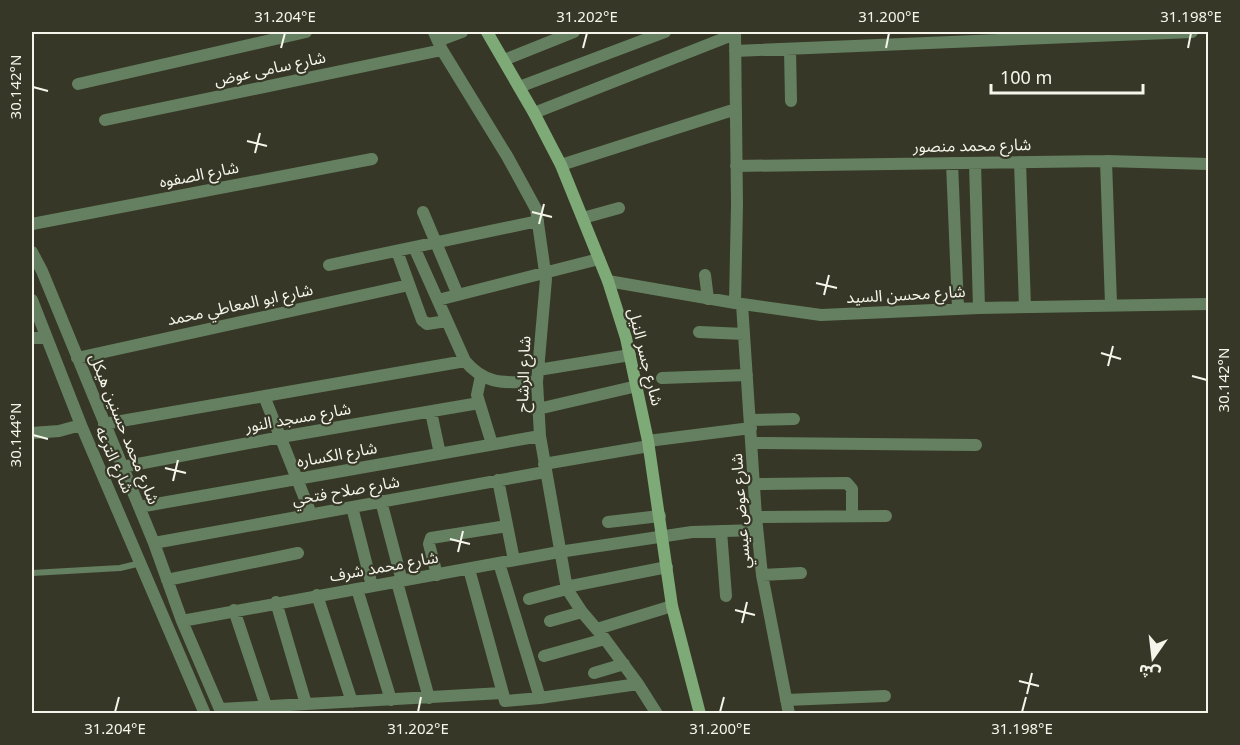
<svg xmlns="http://www.w3.org/2000/svg" width="1240" height="745" font-family="Georgia,'Noto Sans Arabic',serif">
  <rect width="100%" height="100%" fill="#373727"/>
  <g fill="none" stroke-linecap="round" stroke-linejoin="round">
    <path stroke="#648060" stroke-width="6" d="M32 573 120 568 141 563"/>
    <path stroke="#648060" stroke-width="12" d="M434 32 442 50 507 156 536 209 546 279 537 382 540 436 567 589 582 612 605 639 638 684 657 714
      M735 32 737 204 735 303
      M438 41 462 32
      M790 49 791 101
      M735 51 1192 32
      M504 60 574 32
      M78 84 306 32
      M519 87 665 32
      M534 113 735 34
      M105 120 442 50
      M1106 161 1111 304
      M1020 162 1025 307
      M952 163 958 308
      M975 163 979 308
      M561 165 736 109
      M736 166 1106 161 1208 164
      M423 212 458 295
      M583 218 619 208
      M32 224 372 159
      M414 247 465 361C487 387 507 382 537 382
      M397 251 422 320 427 324 447 321
      M32 252 42 271 154 543 182 621 222 714
      M329 265 538 221
      M705 275 708 299
      M608 281 735 303 821 315 979 308 1208 304
      M32 300 81 425 205 714
      M438 300 599 259
      M742 304 756 517 762 575 789 714
      M699 332 744 334
      M32 338H47
      M77 358 409 285
      M538 370 630 355
      M481 376 477 395 492 444
      M662 378 747 375
      M264 396 311 514
      M538 409 637 386
      M431 412 440 454
      M750 420 794 419
      M104 424 465 361
      M32 433 59 431 81 425
      M648 441 751 428
      M752 443 976 445
      M544 464 649 446
      M122 467 281 437 479 403
      M498 480 514 560
      M754 484 847 483 852 489V516
      M381 501 402 581
      M139 507 540 436
      M352 507 372 586
      M756 517 886 516
      M608 522 660 516
      M721 531 726 596
      M154 543 545 472
      M499 563 540 698
      M469 569 505 701 540 698 638 684
      M437 575 429 544 431 538 507 526
      M762 575 801 573
      M167 580 298 553
      M397 582 429 698
      M566 587 667 567
      M357 589 391 700
      M317 595 352 702
      M529 599 567 589
      M276 602 306 704
      M234 610 266 706
      M182 621 559 552 692 532 757 530
      M550 621 582 612
      M597 629 672 606
      M544 656 605 639
      M594 673 624 664
      M786 700 885 696
      M220 709 502 693"/>
    <path stroke="#7daa77" stroke-width="12" d="M487 32 534 113 561 165 608 281 626 338 648 441 672 606 700 714"/>
  </g>
  <path fill="none" stroke="#f5f5eb" stroke-width="2" d="M281 48 285 33M583 48 587 33M886 48 889 33M1188 48 1191 33M33 87 48 91M247 141 267 146M255 153 260 133M532 212 552 217M539 224 544 204M816 283 837 288M824 295 829 275M1101 353 1121 359M1108 366 1113 346M1192 376 1207 380M33 435 48 439M165 468 186 473M173 481 178 460M450 539 470 544M458 552 463 531M735 610 755 615M742 623 747 602M1019 681 1039 686M1027 694 1032 673M115 712 119 697M418 712 421 697M720 712 724 697M1022 712 1026 697"/>
  <g text-anchor="middle" dominant-baseline="central" stroke-width="4.5" stroke-linejoin="round" paint-order="stroke">
    <g font-size="16" fill="#f5f5eb" stroke="#373727">
      <text transform="translate(270 69) rotate(-12)">شارع سامى عوض</text>
      <text transform="translate(972 146) rotate(-1)">شارع محمد منصور</text>
      <text transform="translate(199 175) rotate(-11)">شارع الصفوه</text>
      <text transform="translate(906 295) rotate(-3)">شارع محسن السيد</text>
      <text transform="translate(240 305) rotate(-12)">شارع ابو المعاطي محمد</text>
      <text transform="translate(645 357) rotate(76)">شارع جسر النيل</text>
      <text transform="translate(524 374) rotate(-88)">شارع الرشاح</text>
      <text transform="translate(298 418) rotate(-10)">شارع مسجد النور</text>
      <text transform="translate(124 429) rotate(68)">شارع محمد حسنين هيكل</text>
      <text transform="translate(337 455) rotate(-10)">شارع الكساره</text>
      <text transform="translate(114 460) rotate(66)">شارع الترعه</text>
      <text transform="translate(346 491) rotate(-10)">شارع صلاح فتحي</text>
      <text transform="translate(741 511) rotate(-94)">شارع عوض عيسي</text>
      <text transform="translate(384 567) rotate(-10)">شارع محمد شرف</text>
    </g>
  </g>
  <rect width="1240" height="745" fill="none" stroke="#373727" stroke-width="66"/>
  <g transform="translate(1153 658) rotate(194)" stroke="#373727" stroke-width="4.5" paint-order="stroke">
  <path d="M0-4.5L10 22L0 15L-10 22Z" fill="#f5f5eb"/>
  <text y="-9" font-size="16" font-weight="bold" text-anchor="middle" fill="#f5f5eb">ش</text>
  </g>
  <path d="M991 84v9h152v-9" fill="none" stroke="#f5f5eb" stroke-width="3"/>
  <text x="1000" y="84" font-size="18" fill="#f5f5eb" stroke="#373727" stroke-width="4.5" paint-order="stroke">100 m</text>
  <rect x="33" y="33" width="1174" height="679" fill="none" stroke="#f5f5eb" stroke-width="2"/>
  <g font-size="15" text-anchor="middle" fill="#f5f5eb">
    <text x="285" y="22">31.204°E</text>
    <text x="587" y="22">31.202°E</text>
    <text x="889" y="22">31.200°E</text>
    <text x="1191" y="22">31.198°E</text>
    <text transform="translate(16 87) rotate(-90)" y="5">30.142°N</text>
    <text transform="translate(1224 380) rotate(-90)" y="5">30.142°N</text>
    <text transform="translate(16 435) rotate(-90)" y="5">30.144°N</text>
    <text x="115" y="734">31.204°E</text>
    <text x="418" y="734">31.202°E</text>
    <text x="720" y="734">31.200°E</text>
    <text x="1022" y="734">31.198°E</text>
  </g>
</svg>
